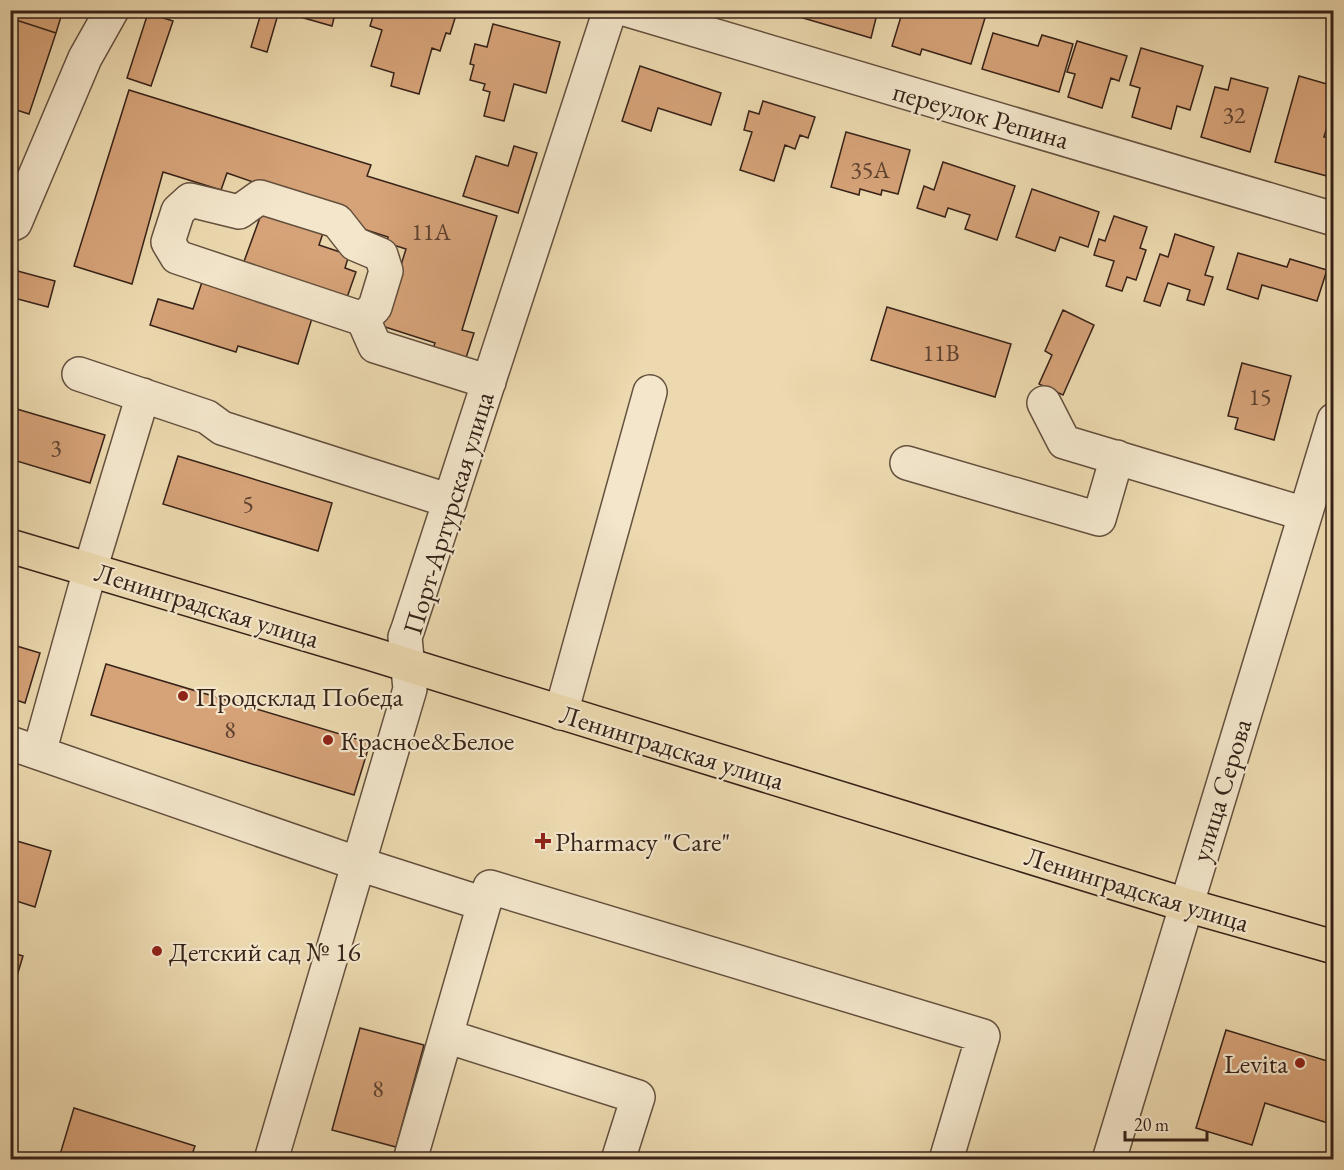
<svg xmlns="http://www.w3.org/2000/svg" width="1344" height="1170" font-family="'EB Garamond',serif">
  <rect width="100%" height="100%" fill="#ecd9af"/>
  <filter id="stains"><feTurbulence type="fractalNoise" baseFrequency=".00333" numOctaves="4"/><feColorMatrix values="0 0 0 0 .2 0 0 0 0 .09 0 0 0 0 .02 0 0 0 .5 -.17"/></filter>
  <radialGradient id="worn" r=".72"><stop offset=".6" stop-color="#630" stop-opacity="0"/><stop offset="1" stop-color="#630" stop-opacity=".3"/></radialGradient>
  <path fill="#d6a278" stroke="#362218" stroke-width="1.5" d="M10 10H63L56 33 10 18Z
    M262 10H336L332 26 279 11 267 52 251 47Z
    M375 10 457 12 450 34 446 33 440 51 432 48 419 94 391 86 394 73 371 66 382 30 370 26Z
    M776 10H878L871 38Z
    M903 10H960L985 18 971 64 922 49 920 55 892 46Z
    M148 13 173 21 151 86 127 78Z
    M10 18 56 33 29 114 10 108Z
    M493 24 560 42 546 93 514 84 504 121 484 116 490 92 483 90 485 84 470 80 474 65 470 64 475 44 487 47Z
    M993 33 1038 46 1042 35 1073 44 1059 92 982 69Z
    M1077 41 1127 56 1119 81 1111 78 1102 108 1068 97 1075 74 1067 72Z
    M1141 48 1203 66 1190 110 1177 106 1171 129 1132 117 1140 88 1130 85Z
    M640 66 721 93 711 125 658 108 651 131 622 121Z
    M1299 76 1334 86V104L1324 137 1334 139V178L1275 162Z
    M1231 78 1268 88 1250 152 1201 137 1215 87 1228 90Z
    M129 90 371 165 367 176 497 216 462 330 474 333 464 364 431 354 435 343 382 326 406 249 387 243 388 237 351 225 354 217 227 173 221 190 163 172 132 284 74 266Z
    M763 101 815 117 808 138 800 135 795 149 785 145 774 181 740 170 752 132 744 130 749 111 759 114Z
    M846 132 910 150 898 194 882 190 881 195 860 189 859 195 831 187Z
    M514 146 537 153 518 213 463 196 476 156 508 166Z
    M943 162 1015 186 997 240 965 229 970 215 948 208 945 217 917 208 924 186 934 190Z
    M1032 189 1099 212 1088 247 1060 237 1055 251 1016 237Z
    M262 212 323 233 319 245 349 255 345 268 356 272 345 303 242 267Z
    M1114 216 1147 227 1140 248 1146 250 1136 280 1127 277 1122 291 1106 286 1114 261 1094 255 1099 239 1105 241Z
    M1175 234 1214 247 1205 275 1213 277 1204 305 1187 300 1190 290 1168 283 1160 306 1144 301 1160 254 1168 257Z
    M1238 253 1287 267 1290 259 1327 270 1317 301 1262 285 1258 299 1227 289Z
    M10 269 55 281 48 307 10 297Z
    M202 282 313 315 298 364 238 346 236 352 150 325 158 299 193 309Z
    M887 307 1011 344 995 397 871 360Z
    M1063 310 1094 325 1063 395 1039 384 1052 355 1045 351Z
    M1242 363 1291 376 1274 440 1235 429 1238 418 1228 416Z
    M10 407 105 435 90 483 10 459Z
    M178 456 332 503 318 551 163 504Z
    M10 644 40 653 25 703 10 698Z
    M106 664 370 743 354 795 91 715Z
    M10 839 51 851 35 907 10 899Z
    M10 952 23 956 10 999Z
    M360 1028 424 1045 396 1147 332 1130Z
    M1226 1030 1334 1063V1125L1265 1103 1252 1145 1196 1128Z
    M74 1108 195 1146 190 1160 59 1158Z"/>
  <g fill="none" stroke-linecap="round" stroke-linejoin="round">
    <g stroke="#64503e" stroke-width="36">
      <path id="minor" d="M628 10 1334 219
        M10 225 15 223 85 58 112 10
        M363 319 375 307 386 271 381 255 355 244 337 221 260 197 239 212 190 200 178 211 168 242 177 257 363 319 375 346 489 382
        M79 374 207 417 222 428 450 501
        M1044 403 1064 442 1305 514
        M907 463 1099 519 1117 457
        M561 713 650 392
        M10 743 359 864 484 904 490 887 983 1036 946 1160
        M39 753 90 570 143 395
        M446 1036 638 1097 618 1160
        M271 1160 410 689 405 637 408 629 610 10
        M410 1160 484 904
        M1109 1160 1334 420"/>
    </g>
    <g stroke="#362218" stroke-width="36">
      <path id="major" d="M10 546 369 653 1186 905 1334 947"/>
    </g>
    <use href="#minor" stroke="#f3e6cb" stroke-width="33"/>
    <use href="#major" stroke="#ecd9af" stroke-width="33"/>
  </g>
  <g fill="#8f2418" stroke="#f3e6cb" stroke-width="2">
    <circle cx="183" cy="696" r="6"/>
    <circle cx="328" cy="740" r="6"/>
    <path d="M540 832h6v6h6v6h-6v6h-6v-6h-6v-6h6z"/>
    <circle cx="157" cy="951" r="6"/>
    <circle cx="1300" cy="1063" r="6"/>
  </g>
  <g text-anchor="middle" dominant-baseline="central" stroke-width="4.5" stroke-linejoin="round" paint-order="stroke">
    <g font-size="24" fill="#5e4230">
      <text x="1234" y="114">32</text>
      <text x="870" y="169">35А</text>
      <text x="431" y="231">11А</text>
      <text x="941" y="352">11В</text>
      <text x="1260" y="396">15</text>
      <text x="56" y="447">3</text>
      <text x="248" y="503">5</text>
      <text x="230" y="729">8</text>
      <text x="378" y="1088">8</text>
    </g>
    <g font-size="27" fill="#362218" stroke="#f3e6cb">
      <text transform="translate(981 115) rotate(16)">переулок Репина</text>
      <text transform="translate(448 513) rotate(-73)">Порт-Артурская улица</text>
      <text transform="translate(207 605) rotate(17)">Ленинградская улица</text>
      <text transform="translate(672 747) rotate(17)">Ленинградская улица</text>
      <text transform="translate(1221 790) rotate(-73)">улица Серова</text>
      <text transform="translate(1137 889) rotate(17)">Ленинградская улица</text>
    </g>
    <g font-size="27" fill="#362218" stroke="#f3e6cb" text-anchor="start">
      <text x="195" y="696">Продсклад Победа</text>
      <text x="340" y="740">Красное&amp;Белое</text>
      <text x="555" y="841">Pharmacy "Care"</text>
      <text x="169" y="951">Детский сад № 16</text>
      <text x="1288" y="1063" text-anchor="end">Levita</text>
    </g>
  </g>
  <rect width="1344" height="1170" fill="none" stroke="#ecd9af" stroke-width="36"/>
  <rect x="12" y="12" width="1320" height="1146" fill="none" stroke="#362218" stroke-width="3"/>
  <rect x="18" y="18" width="1308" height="1134" fill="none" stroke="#362218" stroke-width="1.5"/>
  <path d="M1125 1131v9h82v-9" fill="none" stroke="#362218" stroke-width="3"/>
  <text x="1134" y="1131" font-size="18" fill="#362218" stroke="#f3e6cb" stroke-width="4.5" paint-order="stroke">20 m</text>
  <rect width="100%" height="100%" filter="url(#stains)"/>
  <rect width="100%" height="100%" fill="url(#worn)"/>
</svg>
